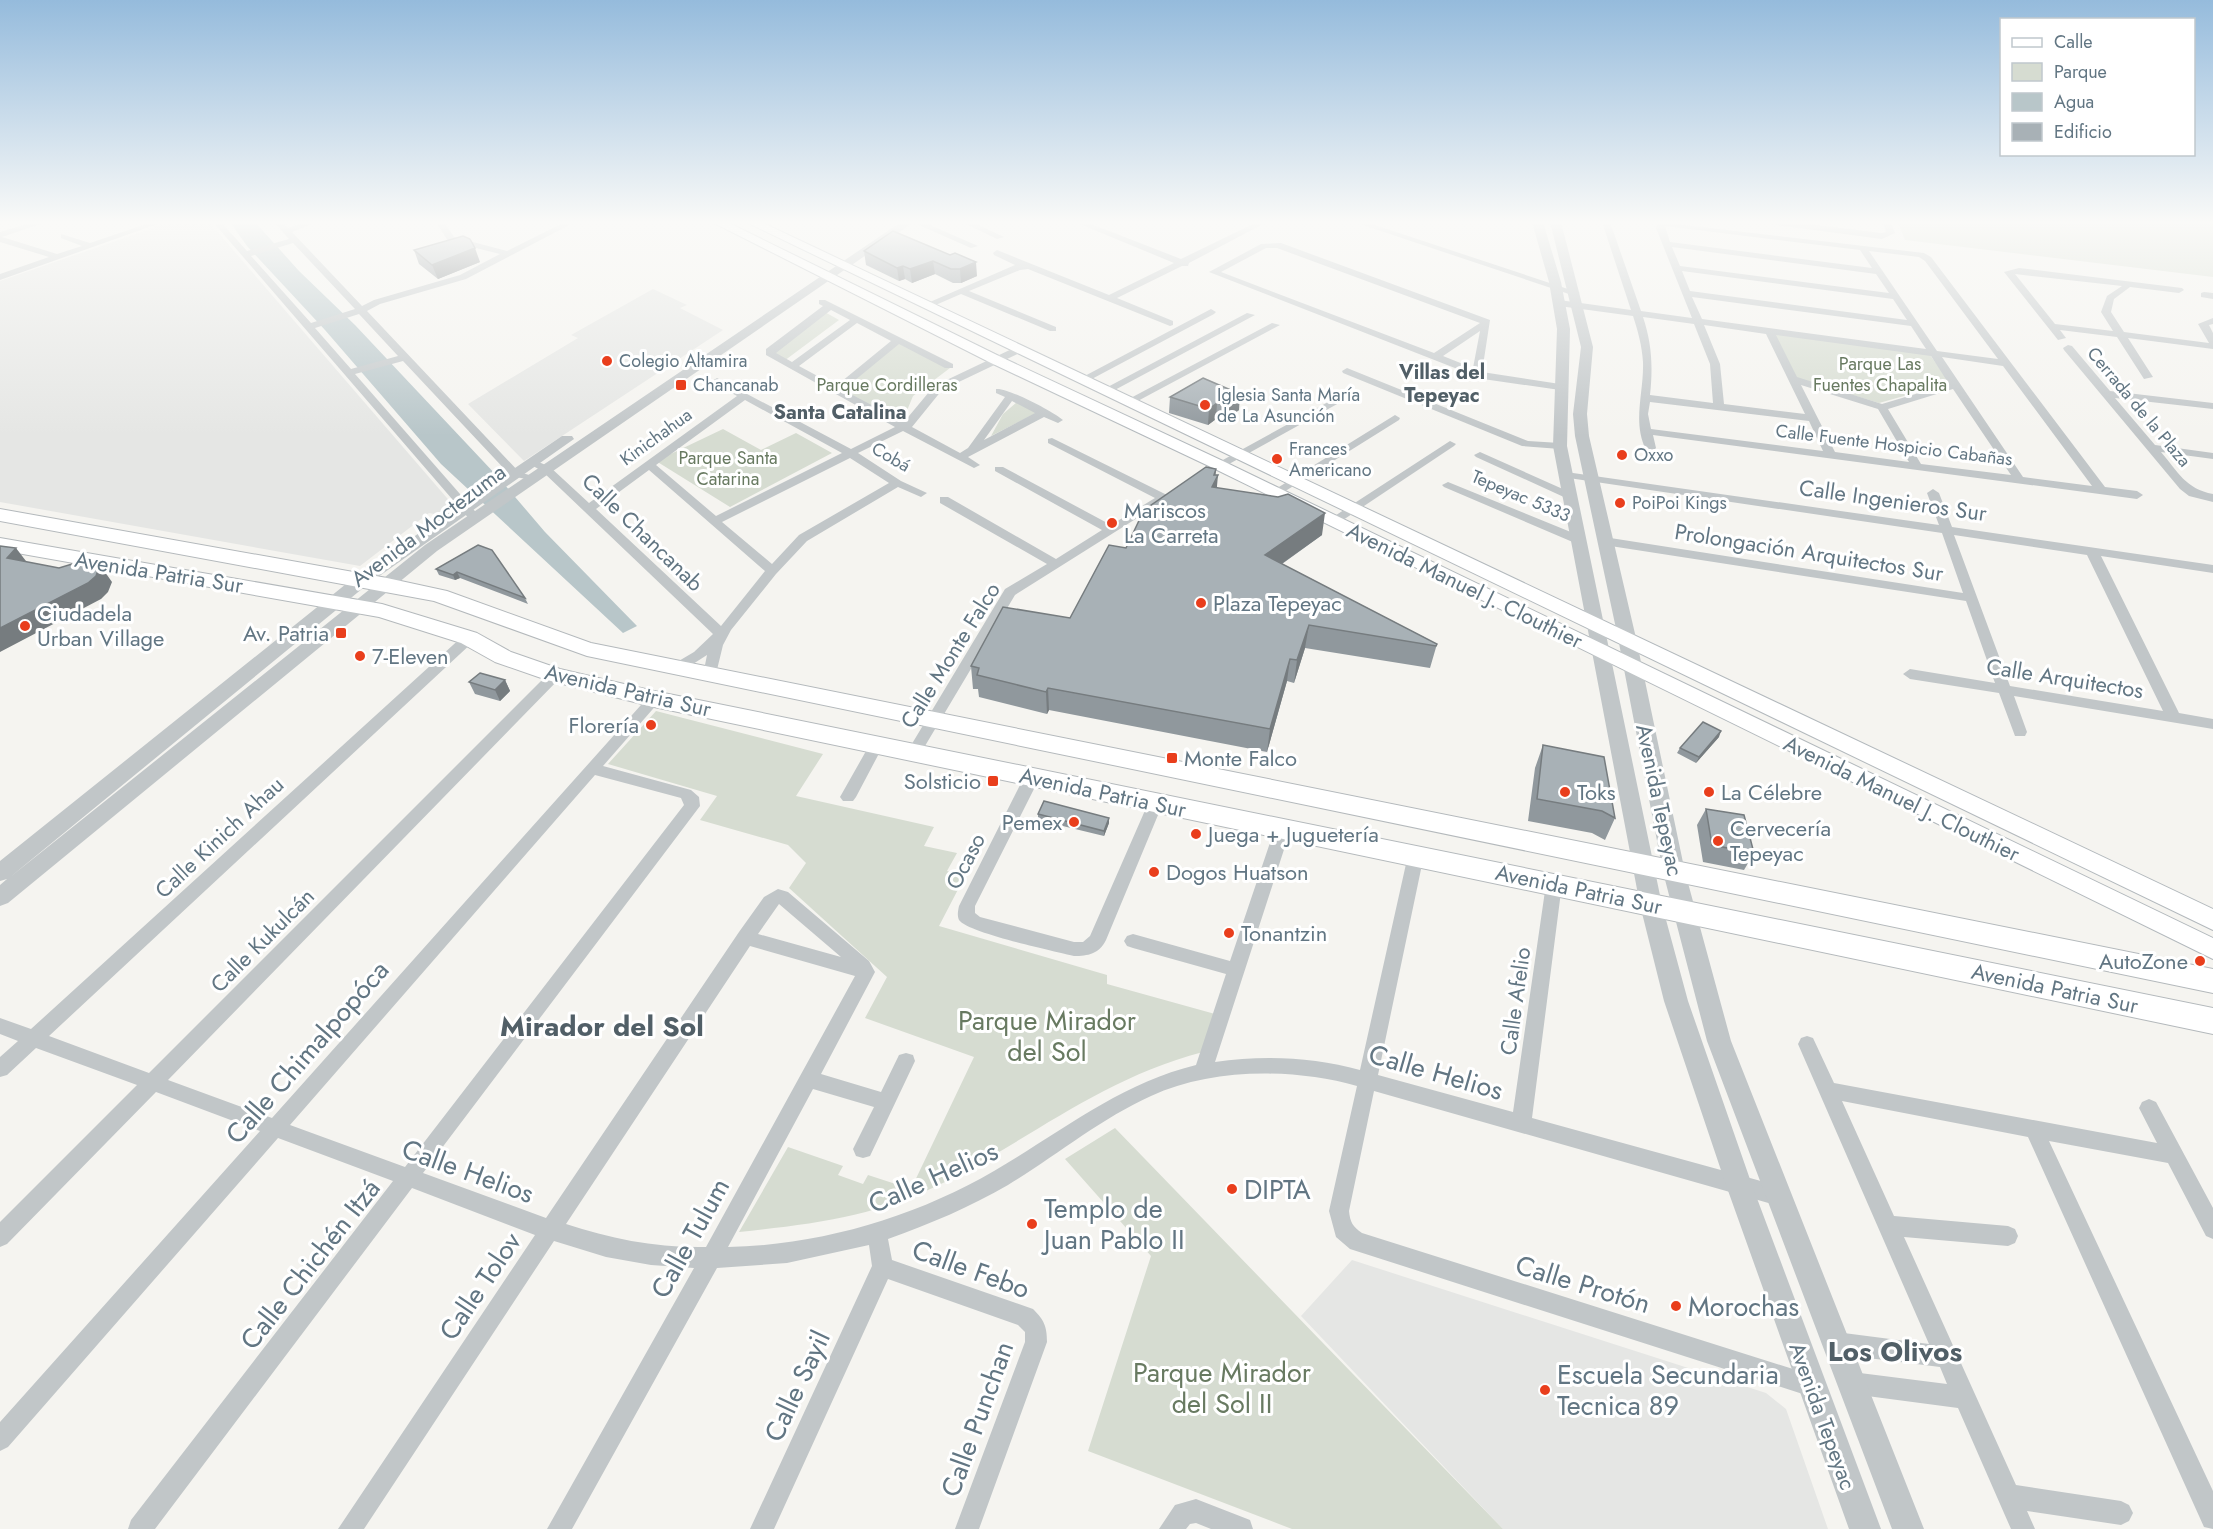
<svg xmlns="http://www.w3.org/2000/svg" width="2213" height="1529" font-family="Jost,sans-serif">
  <rect width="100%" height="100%" fill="#f5f4f0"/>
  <path fill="#e5e6e4" d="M170 222H209L453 505 440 515 429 513 360 566 0 502V281Z
    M653 289 687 305 680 308 723 330 524 461 468 404 578 338 571 335Z
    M1352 1260 1766 1393 1786 1409 1828 1529H1503L1301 1316Z"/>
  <path fill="#d6dcd1" d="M1898 222H2213V277L1905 240Z
    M823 311 839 320 784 361 771 349Z
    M1773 333 1930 355 1950 383 1879 403 1796 378Z
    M898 340 950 368 913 396 901 425 837 390Z
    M1017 402 1038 412 991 436 1003 414Z
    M723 429 761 450 796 433 832 453 730 507 656 461Z
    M656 711 823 754 796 796 934 827 924 846 957 853 947 871 965 876 939 926 1107 975V984L1215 1014 1203 1052C1101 1079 1035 1136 945 1182 876 1217 813 1224 739 1232L788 1147 843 1166 838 1175 863 1184 868 1175 911 1189 974 1057 865 1018 887 977 789 888 806 863 788 845 700 820 717 796 608 764Z
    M1115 1128 1503 1529H1292L1088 1451 1151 1256 1065 1159Z"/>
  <path fill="#b8c6c9" d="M230 222H255L299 271 355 325 498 477 545 532 637 626 623 633 441 464 325 330 247 246Z"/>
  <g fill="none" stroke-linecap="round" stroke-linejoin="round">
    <g stroke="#b3b9bd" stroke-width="2">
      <path id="secondary" d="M712 222H727L1001 357 1225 462 2213 938V959L1213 468 991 363Z
        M746 222H761L2213 909V930Z"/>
    </g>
    <g stroke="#b4b9bc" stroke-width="2">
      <path id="primary" d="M0 509 387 578 447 591 591 643 2213 969V993L587 656 434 601 0 521Z
        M0 538 382 604 477 633 511 652 560 669 654 691 2213 1008V1034L654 707 547 680 495 662 461 643 379 617 0 550Z"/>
    </g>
    <path fill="#c1c6c8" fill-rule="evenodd" d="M34 222H46L2 237 57 254 82 246 61 238V234L90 243 152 222H163L0 280V274L49 257 0 242V232Z
      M213 222H221L247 251 289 239 274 222H282L288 228 306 222H317L292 232 362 306 374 300 460 275 500 254 448 241 436 222H444L454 237 507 251 565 222H575L466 279 380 304 367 311 519 472 536 477V481L511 476 403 361 355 374 481 518 475 522 471 521ZM293 243 355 309 311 323 251 256ZM359 314 398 356 351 369 315 328Z
      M912 222H923L978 246 971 248Z
      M962 222H972L1004 237 997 239Z
      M1075 222H1086L1181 259 1257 222H1267L1189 263 1188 266H1182L1117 298 1173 321V325L1170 326 1028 269 1020 270 969 291 1056 327V331H1050L961 294 931 307 923 305 1015 265 994 255 993 253 997 250 1109 295 1174 263Z
      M1354 222H1366L1580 293 1572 295Z
      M1602 222H1610L1641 311 1692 318 1656 228 1659 222 1924 253 1931 257 2105 487 2137 491 2143 495 2137 499 1653 435 1656 448 1654 450H1646C1632 422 1644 393 1643 362 1642 346 1638 331 1633 316L1559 306 1554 303 1559 300 1631 310ZM1665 226 1860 250 1872 268 1670 242ZM1672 247 1876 274 1889 293 1680 266ZM1869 251 1919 257 1925 261 1998 359 1937 351ZM1682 271 1893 299 1907 320 1690 291ZM1692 297 1911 326 1926 349 1702 319ZM1643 317 1694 324 1710 364 1713 403 1650 395C1653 367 1652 344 1643 317ZM1704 325 1766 334 1805 414 1724 404 1720 364ZM1776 335 1931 356 1949 384 1882 404 1797 377ZM1942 357 2003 366 2092 486 2023 477ZM1801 385 1878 409 1909 462 1835 452ZM1953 389 2011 475 1921 464 1888 409ZM1650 402 1809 421 1823 451 1651 429 1648 414Z
      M1772 222H1793L1881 233 1886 232 1883 222H1891L1895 233 1882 239 1776 225Z
      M1281 243 1490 320 1482 372 1560 384 1565 387 1560 390 1483 379 1209 272 1261 244ZM1266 248H1277L1480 323 1434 353 1221 272ZM1480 331 1473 368 1443 356Z
      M2019 268 2182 288 2184 290 2179 293 2130 287 2114 299 2111 312 2124 332 2209 343 2198 324 2213 318V324L2209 325 2213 333V349L2128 338 2153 377 2144 379 2117 337 2060 330 2066 338 2058 340 2004 272ZM2015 274 2122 286 2107 296 2101 312 2113 331 2055 324Z
      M2204 292 2213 293V299L2201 297V293Z
      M819 300H825L953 364V368H945L899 344 843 390 904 422 934 386 1016 347H1024V351L942 390 912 427 960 453 968 448 1005 397 996 393V389C1007 387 1054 412 1063 420L1058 423 1044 417 968 457 980 465 974 468 903 431 858 453 901 481 927 493 921 497 898 487 807 541 776 574 731 630 723 645 715 678 710 680 703 675 707 655 682 671H672L670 668 672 665 694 652 713 634 542 471 526 462 532 459 550 467 589 503 737 396 713 383 712 381 717 378 851 449 895 427 766 355V349L823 306 819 304ZM831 310 850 320 792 362 776 353ZM857 323 891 341 836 386 799 366ZM745 400 842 453 716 516 656 465ZM1012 401 1035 413 984 440ZM850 458 889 483 799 535 772 564 722 522ZM649 470 765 571 721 626 596 509Z
      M1211 309 1216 312 1214 314 1088 381 1079 379Z
      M1247 313 1255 315 1111 392 1102 390Z
      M1272 323 1280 325 1134 403 1125 401Z
      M2068 345 2072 346 2110 391 2213 403V409L2115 398 2155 445 2213 453V459L2161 452C2178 472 2186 489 2213 494V502L2189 496 2180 489 2064 350 2063 348Z
      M1347 368 1528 441 1560 443 1566 446 1560 449 1522 446 1343 373 1342 371Z
      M1339 396 1348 398 1211 474 1207 475 1201 472Z
      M1395 415 1400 418 1399 420 1279 495 1275 497 1269 493Z
      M1052 438 1167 495 1169 498 1015 595 919 756H909L907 752 1005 589 1047 564 940 503V497H948L1056 559 1102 530 995 471V467H1003L1111 525 1155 498 1048 443V439Z
      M1450 441 1456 444 1454 446 1337 524H1329L1327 521Z
      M1480 452 1574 494 1576 496 1574 498H1566L1476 457 1474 455Z
      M1566 472 1939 525 1927 493 1933 489 1939 493 1952 527 2213 565V573L2101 556 2179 713 2213 719V729L2014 696 2027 732 2025 736H2015L1999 693 1910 679 1903 674 1910 669 1995 683 1966 601 1604 545 1598 541 1604 537 1963 593 1942 533 1562 477 1560 475ZM1954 535 2087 555 2163 711 2010 686Z
      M1448 482 1583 537 1585 540 1583 543H1575L1444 487 1442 485Z
      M469 634 476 638 474 641 49 1036 149 1073 550 672H560L562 675 560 678 168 1080 272 1118 649 696 654 694 661 699 659 702 603 766 691 790 699 797 700 806 423 1173 546 1218 739 932 764 897 778 889 788 892 869 961 875 972 821 1074 881 1092 899 1055 906 1053 913 1055 915 1061 870 1156 863 1158 856 1156 853 1149 874 1107 813 1089 728 1247C821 1245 915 1217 994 1171 1061 1132 1119 1084 1196 1065L1226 974 1133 948 1127 946 1124 941 1127 936 1133 934 1230 961 1275 828 1277 824H1289L1291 828 1215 1062C1263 1055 1314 1057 1360 1070L1408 855 1410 851H1422L1424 855 1378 1075 1513 1112 1546 884 1548 879 1554 878 1560 879 1562 884 1532 1118 1779 1186 1786 1189 1789 1196 1786 1203 1779 1206 1374 1091 1349 1211C1350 1222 1353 1227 1362 1233L1812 1375 1820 1378 1823 1386 1820 1394 1812 1397 1350 1249 1336 1237 1329 1211 1357 1086C1293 1068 1211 1068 1151 1096 1100 1119 1056 1156 1008 1185 970 1207 930 1224 888 1239L892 1260 1033 1309C1044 1320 1047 1326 1047 1342L979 1529H955L1025 1342V1332L1018 1325 888 1279 774 1529H750L872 1266 869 1245 787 1263 717 1268 572 1529H547L694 1268 651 1265 606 1257 554 1241 364 1529H338L535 1235 412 1188 155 1529H128L131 1520 393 1181 278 1138 8 1447 0 1451V1422L260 1131 156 1092 7 1244 0 1247V1222L137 1085 36 1048 7 1075 0 1077V1057L18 1041 0 1034V1018L31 1029 464 635ZM595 775 681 798 684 805 405 1167 290 1125ZM779 904 841 957 758 934ZM750 946 855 976 706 1247C658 1248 611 1239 566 1224Z
      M877 739 884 744 856 797 853 801H843L840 797 870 744Z
      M1032 771 1040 777 975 906V913L980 917 1074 942H1083L1090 936 1150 799H1160L1163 803 1106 940C1099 954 1088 956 1074 956 1054 951 968 933 959 920 957 915 958 911 959 906L1024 777Z
      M1807 1036 1813 1038 1834 1083 2157 1143 2139 1108 2142 1102 2149 1099 2156 1102 2213 1208V1239L2206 1236 2168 1163 2049 1141 2213 1491V1529L2204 1527 2028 1137 1842 1101 1894 1216 2008 1226 2015 1229 2018 1236 2015 1243 2008 1246 1904 1237 2016 1485 2121 1501 2129 1505 2133 1513 2129 1521 2121 1525 2027 1511 2035 1529H2011L1958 1408 1852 1394 1844 1391 1841 1383 1844 1375 1852 1372 1947 1384 1940 1367 1836 1354 1828 1351 1825 1343 1828 1335 1836 1332 1929 1344 1798 1044 1801 1038Z
      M1196 1499 1250 1520 1253 1529H1211L1196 1523 1190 1524 1186 1529H1159L1175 1505Z"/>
    <path fill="#c1c6c8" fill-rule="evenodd" d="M901 222H914L437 551 8 903 0 906V885L7 879 0 881V861L356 576 562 436H572L574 439 368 584 9 878 425 545Z
      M1532 222H1543L1561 282 1570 329 1567 446 1662 905 1688 1001 1752 1185 1881 1529H1849L1726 1185 1664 1001 1640 905 1553 446 1557 329 1549 282Z
      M1550 222H1561L1593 347 1587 414 1589 436 1636 638 1685 872 1731 1041 1924 1529H1892L1707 1041 1663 872 1618 638 1575 436 1573 414 1581 347Z"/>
    <use href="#secondary" fill="#fff" fill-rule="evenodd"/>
    <use href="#primary" fill="#fff" fill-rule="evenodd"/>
  </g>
  <path fill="#90989d" d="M893 231 977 276 961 283H953L935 274 912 283 905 279 899 281 866 265 864 251Z
    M414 250 480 262 438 279 419 264Z
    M1203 378 1239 410 1224 421 1216 419 1208 425 1169 413 1170 397Z
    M1215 475 1217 488 1322 535 1282 564 1437 644 1430 668 1305 648 1294 683 1287 681 1267 752 1049 710 1047 714 979 697 978 689H973L971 666 1070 618 1126 548Z
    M478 545 525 598 528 604 460 578 455 580 439 575 436 569Z
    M505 680 510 691 500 701 475 694 469 682Z
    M1719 737 1696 763 1677 753 1680 748Z
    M1543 745 1615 818 1605 840 1592 833 1528 821 1535 768Z
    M1706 809 1754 853 1744 870 1703 862 1697 825Z
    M1038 814 1109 823 1104 836 1038 820Z"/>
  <path fill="#767c7f" d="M475 248 480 262 438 279 432 265Z
    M933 261 935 274 912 283 910 269Z
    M976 262 977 276 961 283 960 269Z
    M903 266 905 279 899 281 897 268Z
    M1240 394 1239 410 1224 421 1226 405Z
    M1217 403 1216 419 1208 425 1209 409Z
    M1216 469 1215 482 1218 475 1216 497 1211 509 1214 475Z
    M1325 513 1322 535 1263 577 1265 555Z
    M16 548 29 565 7 558Z
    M100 565 112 582 108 592 101 599 0 652V628Z
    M457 572 460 578 455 580 453 575Z
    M1309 625 1305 648 1294 683 1297 660Z
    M1290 659 1287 681 1267 752 1270 729Z
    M505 680 510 691 500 701 495 690Z
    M1048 688 1049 710 1047 714 1046 692Z
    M1721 731 1719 737 1696 763 1699 757Z
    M1109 818V823L1104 836V831Z"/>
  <path fill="#a8b1b6" stroke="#767c7f" stroke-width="1.5" d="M893 231 950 255 955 253 976 262 960 269H951L933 261 910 269 903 266 897 268 864 251Z
    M463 236 470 239 475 248 432 265 414 250Z
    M1203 378 1240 394 1226 405 1217 403 1209 409 1170 397Z
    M1206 467 1216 469 1214 475H1218L1212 487 1278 497 1288 494 1325 513 1265 555 1437 644 1436 646 1309 625 1297 660 1290 659 1270 729 1048 688 1046 692 977 675 979 668 971 666 1003 607 1070 618 1109 545 1126 548 1144 510Z
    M478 545 492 550 525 598 457 572 453 575 436 569Z
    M0 546 16 548 7 558 59 568 82 561 100 565 96 576 88 583 0 628Z
    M480 673 505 680 495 690 469 682Z
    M1703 722 1721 731 1699 757 1680 748Z
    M1543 745 1604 757 1615 818 1602 811 1537 799Z
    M1044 801 1109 818 1104 831 1038 814Z
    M1706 809 1744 815 1754 853 1712 845Z"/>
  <linearGradient id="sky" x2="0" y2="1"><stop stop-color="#95bbdc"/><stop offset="0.51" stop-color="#fafaf8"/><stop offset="1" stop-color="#fafaf8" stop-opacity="0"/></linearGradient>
  <rect width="2213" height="436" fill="url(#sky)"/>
  <g fill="#e93e1c" stroke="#fff" stroke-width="2">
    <circle cx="607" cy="361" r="6"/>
    <rect x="675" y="379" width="12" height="12" rx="3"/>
    <circle cx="1205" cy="405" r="6"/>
    <circle cx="1622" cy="455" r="6"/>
    <circle cx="1277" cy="459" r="6"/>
    <circle cx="1620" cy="503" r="6"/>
    <circle cx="1112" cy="523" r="6"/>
    <circle cx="1201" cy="603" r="6"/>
    <circle cx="25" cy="626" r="6"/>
    <rect x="335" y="627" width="12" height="12" rx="3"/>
    <circle cx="360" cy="656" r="6"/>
    <circle cx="651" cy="725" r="6"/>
    <rect x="1166" y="752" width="12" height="12" rx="3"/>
    <rect x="987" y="775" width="12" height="12" rx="3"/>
    <circle cx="1565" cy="792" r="6"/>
    <circle cx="1709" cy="792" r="6"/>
    <circle cx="1074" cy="822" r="6"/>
    <circle cx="1196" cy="834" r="6"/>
    <circle cx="1718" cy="841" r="6"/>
    <circle cx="1154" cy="872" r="6"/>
    <circle cx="1229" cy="933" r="6"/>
    <circle cx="2200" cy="961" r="6"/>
    <circle cx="1232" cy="1189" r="6"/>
    <circle cx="1032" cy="1224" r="6"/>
    <circle cx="1676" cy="1306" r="6"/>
    <circle cx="1545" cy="1390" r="6"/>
  </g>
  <g text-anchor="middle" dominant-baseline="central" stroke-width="6" stroke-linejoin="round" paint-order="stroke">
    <g font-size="18" fill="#627683" stroke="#fff" text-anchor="start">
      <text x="619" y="361">Colegio Altamira</text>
      <text x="693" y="385">Chancanab</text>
      <text x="1217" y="395">Iglesia Santa María<tspan x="1217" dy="21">de La Asunción</tspan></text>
      <text x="1289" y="449">Frances<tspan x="1289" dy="21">Americano</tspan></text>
      <text x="1634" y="455">Oxxo</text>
      <text x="1632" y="503">PoiPoi Kings</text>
    </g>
    <g font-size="18" fill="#687a61" stroke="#fff">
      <text x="1880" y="364">Parque Las<tspan x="1880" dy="21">Fuentes Chapalita</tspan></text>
      <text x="887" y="385">Parque Cordilleras</text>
      <text x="728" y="458">Parque Santa<tspan x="728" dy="21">Catarina</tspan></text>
    </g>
    <g font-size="18" fill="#627683" stroke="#fff">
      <text transform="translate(2139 407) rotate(50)">Cerrada de la Plaza</text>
      <text transform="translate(656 437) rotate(-36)">Kinichahua</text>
      <text transform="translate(1894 445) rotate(7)">Calle Fuente Hospicio Cabañas</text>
      <text transform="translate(891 457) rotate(30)">Cobá</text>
      <text transform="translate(1521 496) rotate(23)">Tepeyac 5333</text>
    </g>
    <g font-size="20" font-weight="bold" fill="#515f67" stroke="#fff">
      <text x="1442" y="372">Villas del<tspan x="1442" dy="23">Tepeyac</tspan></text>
      <text x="840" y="412">Santa Catalina</text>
    </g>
    <g font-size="22" fill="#627683" stroke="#fff">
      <text transform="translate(1893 500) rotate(8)">Calle Ingenieros Sur</text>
      <text transform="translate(428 525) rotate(-37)">Avenida Moctezuma</text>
      <text transform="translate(643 532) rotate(44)">Calle Chancanab</text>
      <text transform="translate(1809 552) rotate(9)">Prolongación Arquitectos Sur</text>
      <text transform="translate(159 572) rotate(9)">Avenida Patria Sur</text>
      <text transform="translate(1465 585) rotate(26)">Avenida Manuel J. Clouthier</text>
      <text transform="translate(950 655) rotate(-58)">Calle Monte Falco</text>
      <text transform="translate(2065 678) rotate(9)">Calle Arquitectos</text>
      <text transform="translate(628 690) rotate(13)">Avenida Patria Sur</text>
      <text transform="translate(1103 792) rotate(12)">Avenida Patria Sur</text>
      <text transform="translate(1902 798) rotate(26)">Avenida Manuel J. Clouthier</text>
      <text transform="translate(1660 800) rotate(78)">Avenida Tepeyac</text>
      <text transform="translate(219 837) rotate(-43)">Calle Kinich Ahau</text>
      <text transform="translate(965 861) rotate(-63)">Ocaso</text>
      <text transform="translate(1579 889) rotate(12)">Avenida Patria Sur</text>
      <text transform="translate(262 940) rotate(-45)">Calle Kukulcán</text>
      <text transform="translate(2055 988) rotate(12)">Avenida Patria Sur</text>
      <text transform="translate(1515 1001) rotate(-82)">Calle Afelio</text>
      <text transform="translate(1823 1416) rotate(70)">Avenida Tepeyac</text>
    </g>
    <g font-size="22" fill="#627683" stroke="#fff" text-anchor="start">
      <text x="1124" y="510">Mariscos<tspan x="1124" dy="25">La Carreta</tspan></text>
      <text x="1213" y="603">Plaza Tepeyac</text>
      <text x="37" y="613">Ciudadela<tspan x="37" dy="25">Urban Village</tspan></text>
      <text x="329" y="633" text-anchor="end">Av. Patria</text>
      <text x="372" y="656">7-Eleven</text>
      <text x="639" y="725" text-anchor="end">Florería</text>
      <text x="1184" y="758">Monte Falco</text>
      <text x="981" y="781" text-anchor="end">Solsticio</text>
      <text x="1577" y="792">Toks</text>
      <text x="1721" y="792">La Célebre</text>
      <text x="1062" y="822" text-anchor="end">Pemex</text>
      <text x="1730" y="828">Cervecería<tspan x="1730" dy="25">Tepeyac</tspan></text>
      <text x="1208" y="834">Juega + Juguetería</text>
      <text x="1166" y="872">Dogos Huatson</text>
      <text x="1241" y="933">Tonantzin</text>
      <text x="2188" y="961" text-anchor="end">AutoZone</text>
    </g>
    <g font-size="27" fill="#687a61" stroke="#fff">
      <text x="1047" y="1020">Parque Mirador<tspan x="1047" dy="31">del Sol</tspan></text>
      <text x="1222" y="1372">Parque Mirador<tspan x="1222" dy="31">del Sol II</tspan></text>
    </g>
    <g font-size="27" fill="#627683" stroke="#fff">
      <text transform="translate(307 1052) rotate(-49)">Calle Chimalpopóca</text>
      <text transform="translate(1436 1072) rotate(16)">Calle Helios</text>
      <text transform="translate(468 1171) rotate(20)">Calle Helios</text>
      <text transform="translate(933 1177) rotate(-24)">Calle Helios</text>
      <text transform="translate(690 1238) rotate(-61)">Calle Tulum</text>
      <text transform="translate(310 1264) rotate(-52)">Calle Chichén Itzá</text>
      <text transform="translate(971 1269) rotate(20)">Calle Febo</text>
      <text transform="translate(1583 1284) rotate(17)">Calle Protón</text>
      <text transform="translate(480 1286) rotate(-56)">Calle Tolov</text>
      <text transform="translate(797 1386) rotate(-65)">Calle Sayil</text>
      <text transform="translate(977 1419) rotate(-70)">Calle Punchan</text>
    </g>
    <g font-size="27" fill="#627683" stroke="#fff" text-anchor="start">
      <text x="1244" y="1189">DIPTA</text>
      <text x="1044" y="1208">Templo de<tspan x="1044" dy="31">Juan Pablo II</tspan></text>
      <text x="1688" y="1306">Morochas</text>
      <text x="1557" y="1374">Escuela Secundaria<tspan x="1557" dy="31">Tecnica 89</tspan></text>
    </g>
    <g font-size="28" font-weight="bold" fill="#515f67" stroke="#fff">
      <text x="602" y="1026">Mirador del Sol</text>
      <text x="1895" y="1351">Los Olivos</text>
    </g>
  </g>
  <rect x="2000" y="18" width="195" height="138" fill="#ffffff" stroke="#c0c8cd" stroke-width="1.5"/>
  <rect x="2012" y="38" width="30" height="9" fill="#ffffff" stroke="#c0c8cd" stroke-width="1.5"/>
  <text x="2054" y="48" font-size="18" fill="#627683">Calle</text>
  <rect x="2012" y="63" width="30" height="18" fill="#d6dcd1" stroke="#c0c8cd" stroke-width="1.5"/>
  <text x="2054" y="78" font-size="18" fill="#627683">Parque</text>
  <rect x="2012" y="93" width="30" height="18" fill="#b8c6c9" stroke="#c0c8cd" stroke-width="1.5"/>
  <text x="2054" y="108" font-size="18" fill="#627683">Agua</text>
  <rect x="2012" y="123" width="30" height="18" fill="#a8b1b6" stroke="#c0c8cd" stroke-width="1.5"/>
  <text x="2054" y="138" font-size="18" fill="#627683">Edificio</text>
</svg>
